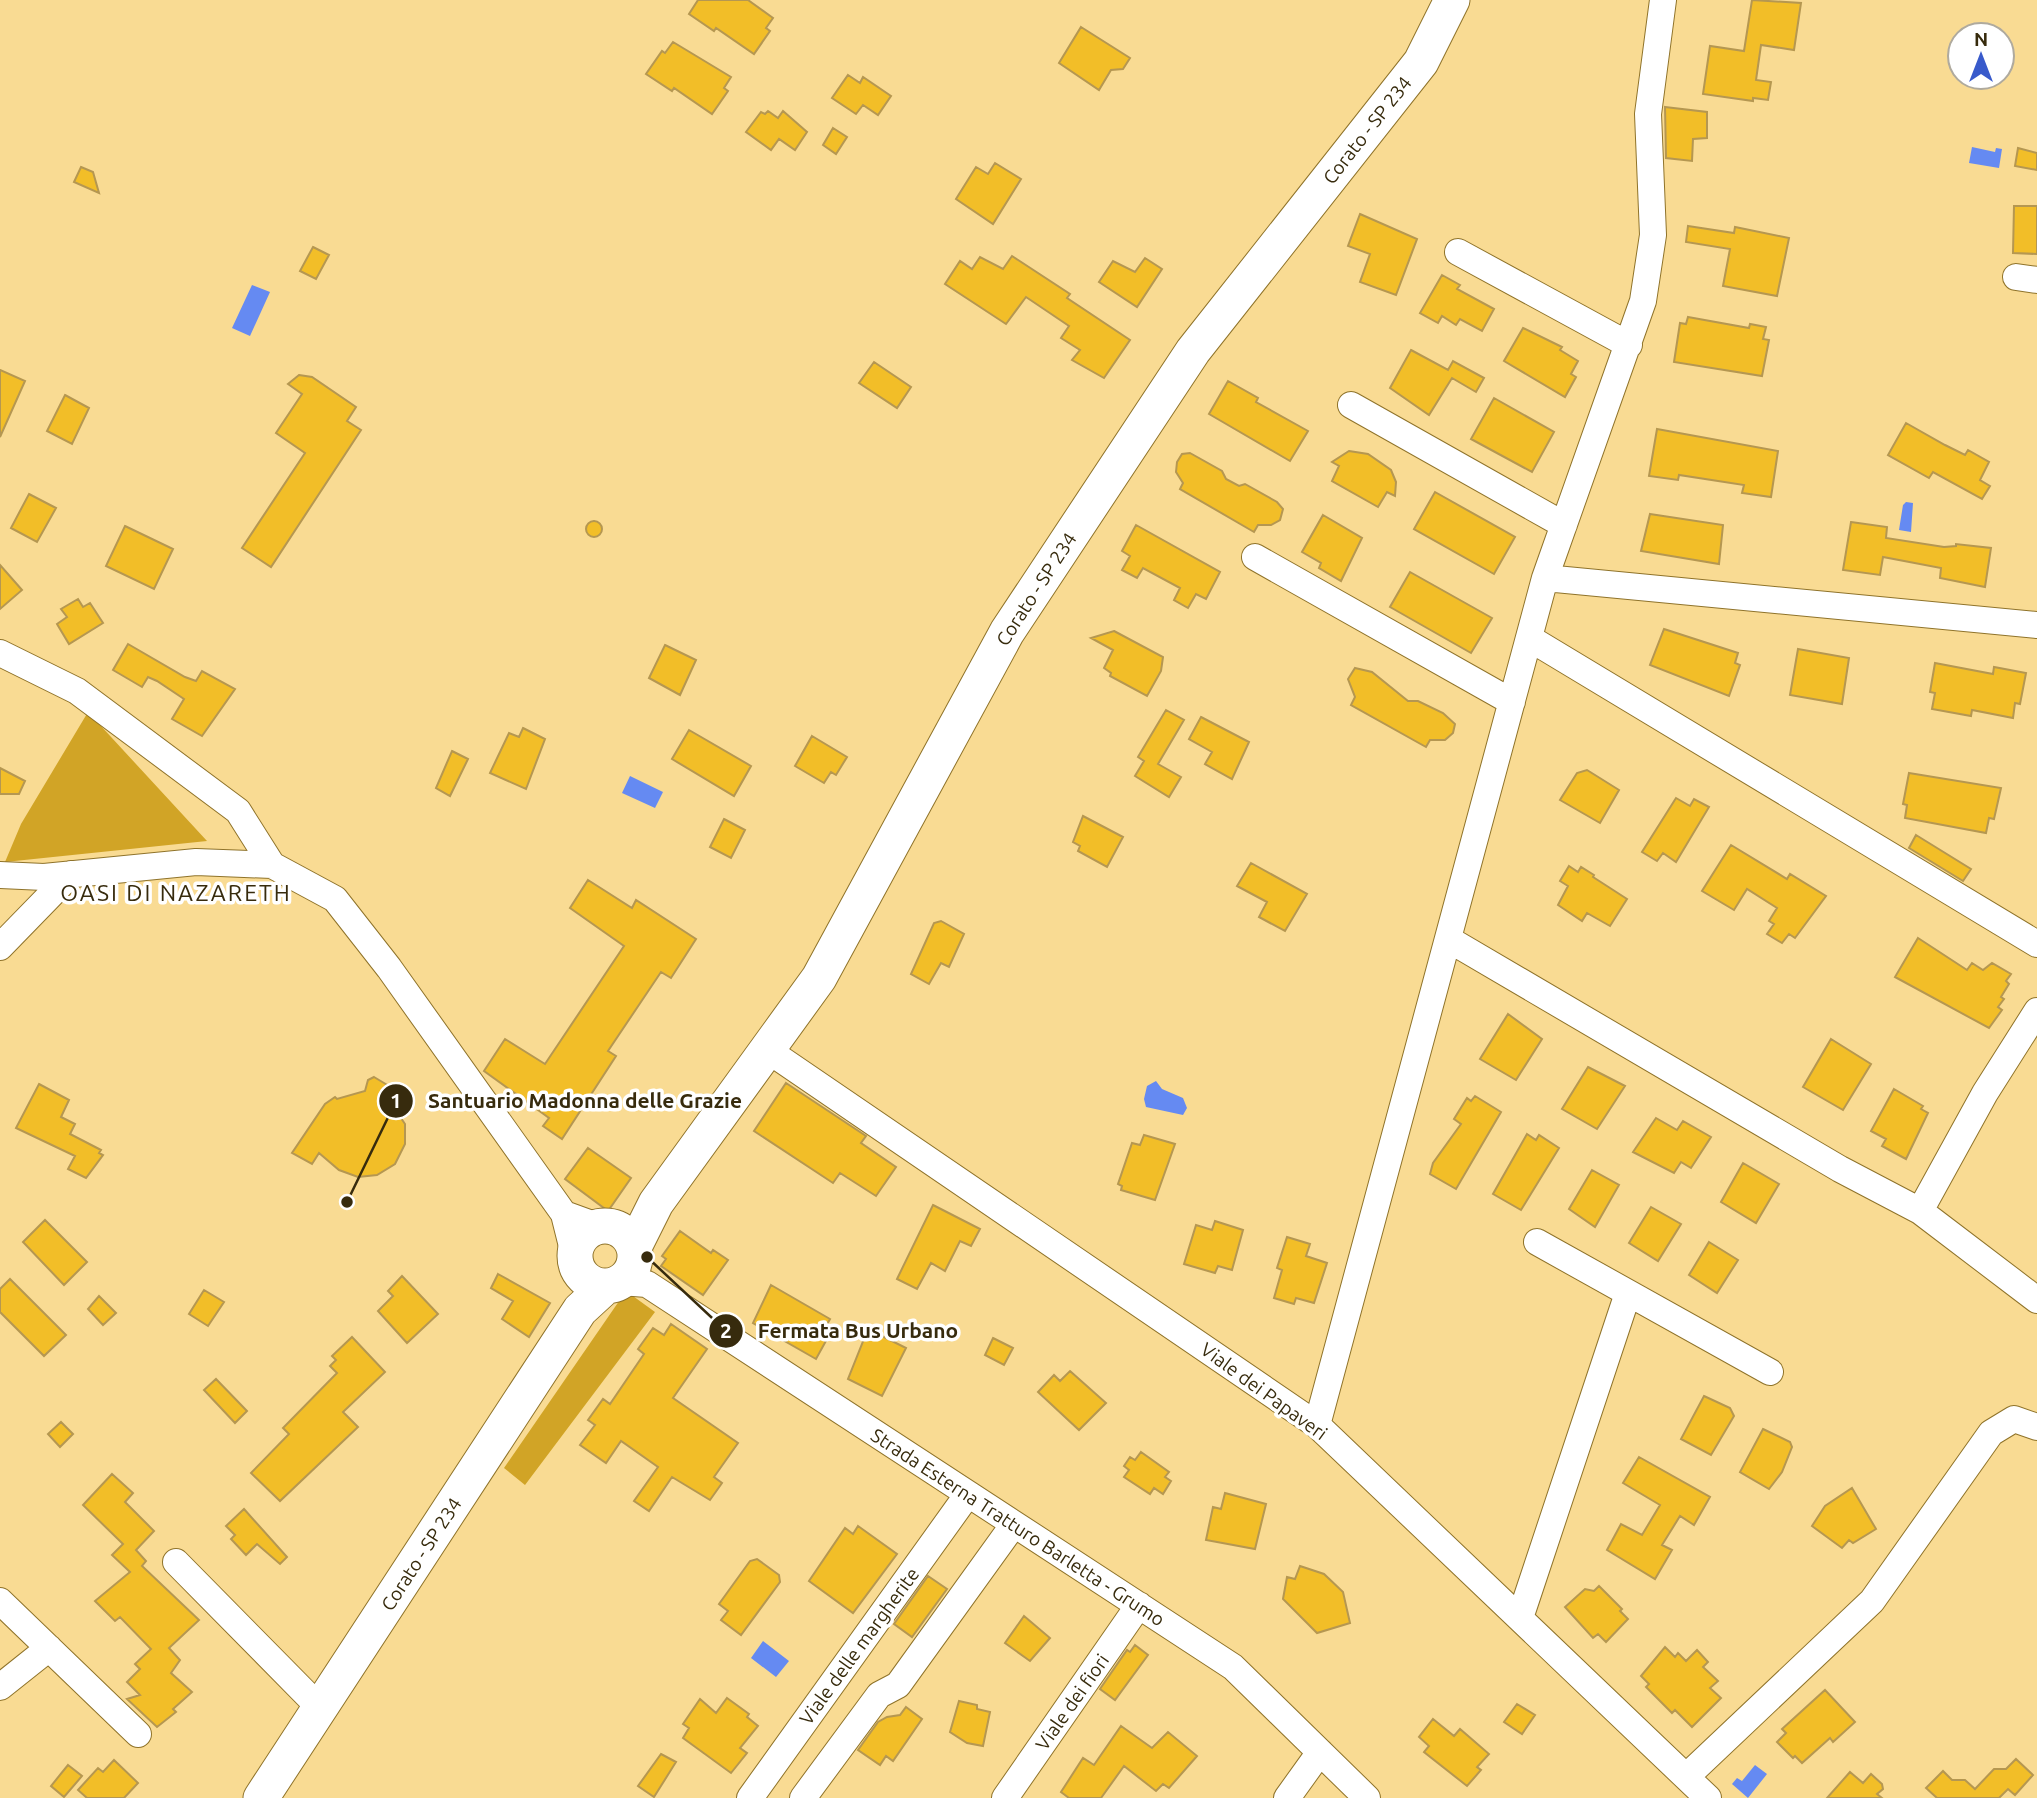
<svg xmlns="http://www.w3.org/2000/svg" width="2037" height="1798" font-family="Ubuntu,sans-serif">
  <rect width="100%" height="100%" fill="#f9db93"/>
  <path fill="#d1a426" d="M88 712 207 841 5 862 21 824Z
    M626 1291 655 1312 525 1485 504 1468Z"/>
  <path fill="#658af2" d="M1972 147 1995 152 1996 148 2002 149 1999 168 1969 163Z
    M252 285 270 292 250 336 232 328Z
    M1906 502 1913 503 1911 532 1899 530 1903 505Z
    M630 776 663 792 655 808 622 793Z
    M1156 1081 1162 1089 1183 1098 1187 1108 1183 1115 1146 1107 1144 1099 1147 1086Z
    M763 1641 789 1661 776 1677 751 1658Z
    M1755 1765 1767 1774 1748 1798 1732 1784 1737 1778 1742 1781Z"/>
  <path fill="#f2be28" stroke="#b59751" stroke-width="2" d="M698 0H748L773 18 766 28 770 31 754 54 716 28 714 31 689 14Z
    M1752 0 1801 3 1794 50 1761 45 1756 80 1771 82 1768 100 1753 98V101L1703 94 1710 46 1744 51Z
    M1081 27 1130 58 1123 69 1111 70 1099 90 1059 63Z
    M673 42 731 77 724 88 728 91 712 114 674 88 672 91 646 74 662 51 665 53Z
    M848 75 860 83 863 77 891 96 878 115 863 105 856 114 832 98Z
    M1665 107 1707 112V138L1693 139 1692 161 1666 158Z
    M768 111 778 118 783 111 807 132 795 150 779 139 771 150 746 132 761 112 765 114Z
    M833 128 847 137 836 154 823 145Z
    M2018 148 2037 153V170L2015 166Z
    M995 163 1021 179 993 224 956 199 976 167 988 174Z
    M81 167 93 172 99 193 74 182Z
    M2014 206H2037V254L2013 253Z
    M1360 214 1417 239 1396 295 1360 282 1370 254 1348 246Z
    M1688 226 1734 233 1735 227 1789 238 1777 296 1723 286 1730 249 1686 242Z
    M313 247 329 255 316 279 300 271Z
    M1012 256 1070 294 1067 298 1130 340 1104 378 1072 360 1080 350 1061 338 1069 326 1026 297 1006 324 945 284 960 261 972 269 980 257 1003 269Z
    M1145 258 1162 269 1137 307 1099 282 1113 261 1135 272Z
    M1442 275 1460 285 1457 289 1494 309 1482 331 1460 319 1456 325 1442 316 1438 323 1420 313Z
    M1688 317 1749 328 1750 324 1766 327 1763 339 1769 340 1762 376 1674 362 1680 323 1686 324Z
    M1523 328 1562 347 1560 350 1578 361 1571 374 1576 377 1565 397 1504 361Z
    M1411 350 1448 370 1453 361 1484 378 1476 392 1452 378 1429 415 1390 388Z
    M874 362 911 387 897 408 859 383Z
    M0 370 25 381 0 437Z
    M299 375 312 377 356 407 347 421 361 430 271 567 242 548 305 453 276 433 302 394 288 384Z
    M1228 381 1258 398 1256 402 1308 431 1290 461 1209 414Z
    M65 395 89 408 72 444 47 431Z
    M1494 398 1554 432 1532 472 1471 439Z
    M1906 423 1945 445 1965 455 1968 450 1989 462 1980 480 1990 486 1982 499 1933 472 1929 478 1888 455Z
    M1657 429 1778 451 1771 497 1742 493 1744 485 1679 475 1678 480 1649 476Z
    M1349 451 1368 454 1391 470 1396 482 1395 496 1387 492 1378 507 1332 481 1339 466 1332 462Z
    M1190 453 1222 471 1226 479 1239 486 1245 484 1277 502 1283 509 1280 520 1271 525H1258L1254 532 1180 489 1183 483 1176 472 1177 462 1182 454Z
    M1435 492 1515 537 1494 574 1414 529Z
    M29 494 56 508 37 542 11 528Z
    M1650 514 1723 525 1719 564 1641 551Z
    M1323 515 1362 538 1341 581 1319 568 1321 563 1302 552Z
    M586 529a8 8 0 1 1 16 0a8 8 0 1 1-16 0Z
    M1851 522 1887 527 1886 538 1944 547 1956 546V544L1991 548 1985 587 1940 578 1941 568 1883 557 1880 575 1843 570Z
    M1136 525 1220 572 1206 599 1196 594 1188 608 1174 600 1180 588 1143 568 1137 578 1122 570 1130 556 1122 551Z
    M125 526 173 549 154 589 106 566Z
    M0 565 22 590 0 609Z
    M1410 572 1492 618 1471 653 1390 607Z
    M78 599 83 607 90 603 103 623 69 644 57 624 67 617 61 609Z
    M1664 629 1738 653 1735 663 1740 665 1729 696 1650 665Z
    M1114 631 1163 657 1161 671 1147 696 1110 676 1111 673 1104 668 1113 650 1091 638Z
    M128 644 185 677 196 681 202 671 235 689 202 736 172 719 184 699 157 681 148 677 142 687 113 670Z
    M665 645 696 660 680 695 649 678Z
    M1798 649 1849 658 1842 704 1790 695Z
    M1935 663 1993 674 1994 667 2026 673 2020 704 2015 703 2013 718 1972 710 1971 716 1932 709 1935 693 1930 692Z
    M1355 668 1372 672 1408 701H1418L1443 713 1455 724 1453 733 1445 740H1430L1426 747 1351 705 1355 697 1348 679Z
    M1166 710 1184 720 1158 764 1181 777 1169 797 1135 776 1144 761 1138 757Z
    M1201 717 1249 742 1232 779 1205 764 1212 752 1189 739Z
    M523 728 545 739 526 789 490 773 509 733 519 737Z
    M689 730 751 766 734 796 672 759Z
    M812 736 847 757 836 775 831 772 824 783 795 766Z
    M452 751 468 759 450 796 436 788Z
    M0 768 25 781 19 794H0Z
    M1587 770 1619 790 1600 823 1560 800 1577 773Z
    M1909 773 2001 788 1994 819 1989 818 1986 833 1905 818 1907 805 1903 804Z
    M1676 798 1690 806 1694 799 1709 807 1676 862 1663 853 1657 861 1642 852Z
    M1083 816 1123 837 1107 867 1078 851 1080 846 1073 842Z
    M724 819 745 830 731 858 710 847Z
    M1916 835 1971 869 1963 881 1909 848Z
    M1731 845 1787 879 1790 874 1826 896 1795 938 1789 934 1782 943 1767 934 1774 924 1769 921 1777 908 1747 889 1734 910 1702 891Z
    M1251 863 1307 894 1285 931 1259 917 1267 902 1237 886Z
    M1569 866 1578 872 1581 867 1594 875 1593 877 1627 899 1610 926 1587 913 1582 921 1558 905 1568 886 1560 881Z
    M588 880 632 908 636 900 696 939 671 978 661 972 608 1051 616 1056 562 1139 543 1126 549 1118 484 1071 505 1039 545 1064 624 946 570 908Z
    M941 921 964 934 949 967 941 963 929 984 911 974 934 923Z
    M1918 938 1967 970 1972 963 1983 970 1992 963 2011 974 2006 981 2009 984 2001 997 2004 999 1998 1007 2002 1010 1989 1028 1895 977Z
    M1508 1014 1542 1039 1516 1080 1480 1059Z
    M1831 1039 1871 1064 1843 1110 1803 1087Z
    M1588 1067 1625 1086 1597 1129 1562 1109Z
    M374 1077 394 1089 388 1099 405 1124V1144L395 1164 377 1175 358 1177 339 1170 319 1153 312 1164 292 1153 325 1104 335 1097 337 1099 365 1091 368 1080Z
    M786 1083 866 1136 861 1143 896 1167 876 1196 840 1173 833 1183 754 1131Z
    M39 1084 69 1100 61 1117 75 1124 70 1134 101 1150 99 1153 103 1155 86 1178 68 1169 75 1156 16 1128Z
    M1894 1089 1923 1106 1921 1109 1928 1113 1906 1159 1882 1146 1886 1139 1871 1131Z
    M1475 1096 1501 1112 1456 1189 1430 1174 1433 1163 1461 1124 1454 1119 1467 1098 1471 1101Z
    M1656 1118 1677 1130 1683 1121 1711 1137 1691 1168 1681 1162 1674 1173 1633 1152Z
    M1527 1134 1536 1140 1539 1135 1559 1148 1521 1210 1493 1194Z
    M1144 1135 1175 1144 1155 1200 1121 1190 1122 1186 1118 1184 1132 1143 1140 1145Z
    M588 1148 631 1178 608 1211 565 1179Z
    M1743 1163 1779 1184 1756 1223 1721 1202Z
    M1592 1170 1619 1185 1595 1227 1569 1209Z
    M933 1205 980 1229 971 1246 960 1241 945 1271 931 1263 917 1289 897 1279Z
    M1651 1207 1681 1224 1658 1261 1629 1243Z
    M45 1220 87 1262 64 1285 23 1242Z
    M1215 1221 1243 1230 1232 1270 1218 1266 1215 1273 1184 1264 1196 1225 1212 1230Z
    M680 1231 711 1253 713 1250 728 1260 703 1295 661 1266 666 1259 662 1256Z
    M1287 1237 1310 1244 1306 1256 1327 1263 1314 1303 1296 1298 1294 1304 1274 1298 1282 1270 1277 1268Z
    M1709 1242 1738 1260 1717 1293 1689 1275Z
    M498 1274 550 1303 529 1337 502 1319 513 1301 491 1288Z
    M402 1276 438 1314 407 1343 378 1311 393 1296 388 1291Z
    M10 1279 66 1335 44 1356 0 1312V1289Z
    M771 1285 830 1319 821 1335 827 1339 816 1359 753 1323Z
    M204 1290 224 1302 208 1326 189 1314Z
    M99 1296 116 1313 103 1325 88 1309Z
    M671 1324 707 1349 673 1398 738 1443 714 1477 722 1483 710 1500 672 1477 649 1511 634 1501 658 1467 621 1441 606 1463 580 1445 595 1425 588 1420 603 1399 610 1404 644 1354 638 1349 653 1328 664 1335Z
    M868 1329 906 1348 882 1396 848 1379Z
    M352 1337 385 1372 343 1412 358 1427 280 1501 251 1473 289 1434 283 1428 337 1373 330 1366 336 1360 332 1356Z
    M993 1338 1013 1348 1004 1365 985 1355Z
    M1070 1371 1106 1403 1079 1430 1038 1392 1054 1375 1060 1381Z
    M216 1379 247 1411 235 1423 204 1390Z
    M1704 1396 1730 1408 1734 1416 1711 1455 1681 1439Z
    M61 1422 73 1434 60 1447 48 1434Z
    M1763 1429 1790 1442 1792 1447 1782 1472 1769 1489 1740 1472Z
    M1141 1452 1169 1472 1165 1477 1171 1481 1163 1494 1154 1488 1150 1494 1124 1477 1129 1470 1124 1466 1130 1457 1135 1460Z
    M1639 1457 1710 1497 1694 1525 1680 1516 1662 1545 1672 1550 1655 1579 1607 1550 1621 1524 1642 1535 1660 1505 1623 1483Z
    M112 1474 133 1493 125 1502 154 1531 136 1550 146 1561 142 1566 199 1620 169 1648 180 1660 171 1673 192 1692 173 1709 176 1712 157 1727 127 1699 140 1695 127 1682 140 1669 135 1664 151 1649 120 1617 115 1621 95 1601 130 1572 112 1555 123 1544 83 1505Z
    M1852 1488 1876 1529 1853 1543 1849 1540 1842 1548 1812 1526 1825 1506Z
    M1225 1493 1266 1504 1255 1549 1206 1540 1213 1507 1221 1509Z
    M244 1509 287 1557 280 1564 257 1544 246 1555 231 1539 235 1535 226 1526Z
    M858 1526 897 1554 853 1613 809 1581 845 1528 853 1534Z
    M757 1559 779 1575 780 1582 741 1635 721 1620 728 1611 719 1604 750 1561Z
    M1300 1566 1324 1574 1343 1592 1350 1623 1317 1633 1283 1599 1287 1577 1295 1579Z
    M928 1576 947 1589 912 1637 894 1624Z
    M1599 1586 1622 1609 1620 1611 1628 1619 1606 1642 1598 1634 1593 1638 1565 1607 1585 1589 1594 1591Z
    M1024 1616 1050 1638 1030 1661 1005 1643Z
    M1135 1645 1148 1655 1115 1700 1100 1689 1127 1650 1130 1652Z
    M1665 1647 1675 1657 1678 1653 1686 1661 1697 1650 1708 1662 1703 1667 1718 1681 1710 1688 1721 1698 1692 1727 1675 1710 1672 1713 1646 1687 1649 1684 1641 1676Z
    M1825 1690 1855 1722 1833 1742 1830 1738 1802 1763 1795 1756 1793 1758 1777 1742 1786 1733 1782 1729Z
    M727 1698 749 1714 747 1717 758 1726 740 1748 747 1753 731 1773 683 1738 689 1728 683 1724 700 1699 716 1713Z
    M959 1701 977 1705V1709L990 1712 983 1746 967 1743 950 1732Z
    M1517 1704 1535 1715 1522 1734 1504 1722Z
    M906 1707 922 1719 893 1761 886 1756 880 1765 858 1750 878 1722 887 1717 900 1715Z
    M1433 1719 1454 1736 1460 1729 1489 1754 1477 1767 1481 1770 1467 1786 1424 1752 1429 1746 1419 1737Z
    M1121 1726 1152 1748 1168 1732 1197 1756 1169 1788 1163 1784 1156 1791 1124 1766 1101 1798H1069L1061 1792 1083 1758 1094 1765Z
    M661 1754 676 1762 654 1797 638 1786Z
    M2016 1759 2033 1775 2015 1795 2008 1789 1999 1798H1937L1926 1788 1943 1771 1952 1780H1965L1975 1789 1994 1769H2006Z
    M114 1760 138 1783 124 1798H87L78 1790 98 1768 103 1772Z
    M68 1765 82 1776 64 1797 51 1786Z
    M1850 1772 1863 1783 1871 1774 1882 1784 1883 1789 1877 1794 1882 1798H1827Z"/>
  <g fill="none" stroke-linecap="round" stroke-linejoin="round">
    <g stroke="#8f732a" stroke-width="28">
      <path id="minor" d="M1458 252 1629 345
        M2016 277 2037 280
        M1351 405 1564 525
        M1255 557 1512 702
        M1545 578 2037 625
        M1529 638 2037 944
        M0 653 77 691 238 811 272 865
        M0 875 44 877 196 862 272 865 335 899 389 968 564 1214 574 1254
        M1448 939 1840 1169 1920 1211 2037 1300
        M0 947 71 874
        M766 1049 1317 1425 1708 1798
        M1920 1211 1985 1093 2037 1011
        M564 1214 597 1226
        M1537 1242 1770 1372
        M621 1282 647 1284 1233 1667 1367 1798
        M1317 1425 1545 578 1643 301 1653 235 1648 114 1663 0
        M176 1562 321 1709
        M0 1601 138 1734
        M1520 1618 1628 1293
        M0 1687 49 1648
        M1686 1777 1872 1601 1991 1433 2014 1419 2037 1427
        M750 1798 968 1494
        M803 1798 879 1695 898 1685 1014 1524
        M1005 1798 1139 1605
        M1287 1798 1320 1752"/>
    </g>
    <g stroke="#8f732a" stroke-width="37">
      <path id="major" d="M575 1256a30 30 0 1 1 60 0a30 30 0 1 1-60 0Z
        M634 1247 656 1203 819 978 1007 632 1193 351 1421 62 1452 0
        M261 1798 580 1310 605 1287"/>
    </g>
    <use href="#minor" stroke="#fff" stroke-width="26"/>
    <use href="#major" stroke="#fff" stroke-width="35"/>
  </g>
  <g text-anchor="middle" dominant-baseline="central" stroke-width="7" stroke-linejoin="round" paint-order="stroke">
    <g font-size="19" fill="#372b0d" stroke="#fff">
      <text transform="translate(1367 130) rotate(-52)">Corato - SP 234</text>
      <text transform="translate(1036 589) rotate(-57)">Corato - SP 234</text>
      <text transform="translate(1264 1391) rotate(36)">Viale dei Papaveri</text>
      <text transform="translate(1018 1527) rotate(33)">Strada Esterna Tratturo Barletta - Grumo</text>
      <text transform="translate(421 1554) rotate(-57)">Corato - SP 234</text>
      <text transform="translate(859 1646) rotate(-54)">Viale delle margherite</text>
      <text transform="translate(1072 1702) rotate(-55)">Viale dei fiori</text>
    </g>
    <g font-size="23" letter-spacing="2" fill="#372b0d" stroke="#fff">
      <text x="176" y="892">OASI DI NAZARETH</text>
    </g>
  </g>
  <path fill="none" stroke="#372b0d" stroke-width="2.5" d="M347 1202L396 1101M647 1257L726 1331"/>
  <g fill="#372b0d" stroke="#fff" stroke-width="2.5">
    <circle cx="347" cy="1202" r="7"/>
    <circle cx="647" cy="1257" r="7"/>
    <circle cx="396" cy="1101" r="18"/>
    <circle cx="726" cy="1331" r="18"/>
  </g>
  <g font-size="21" text-anchor="middle" font-weight="bold" fill="#fff">
    <text x="396" y="1108">1</text>
    <text x="726" y="1338">2</text>
  </g>
  <g font-size="21" text-anchor="middle" font-weight="bold" fill="#372b0d" stroke="#fff" stroke-width="7" stroke-linejoin="round" paint-order="stroke">
    <text x="585" y="1108">Santuario Madonna delle Grazie</text>
    <text x="858" y="1338">Fermata Bus Urbano</text>
  </g>
  <g transform="translate(1981 56)"><circle r="33" fill="#ffffff" stroke="#afaa9e" stroke-width="2"/>
  <path d="M0-5L12 26L0 18L-12 26Z" fill="#385acb"/>
  <text y="-10" font-size="19" font-weight="bold" text-anchor="middle" fill="#372b0d">N</text>
  </g>
</svg>
